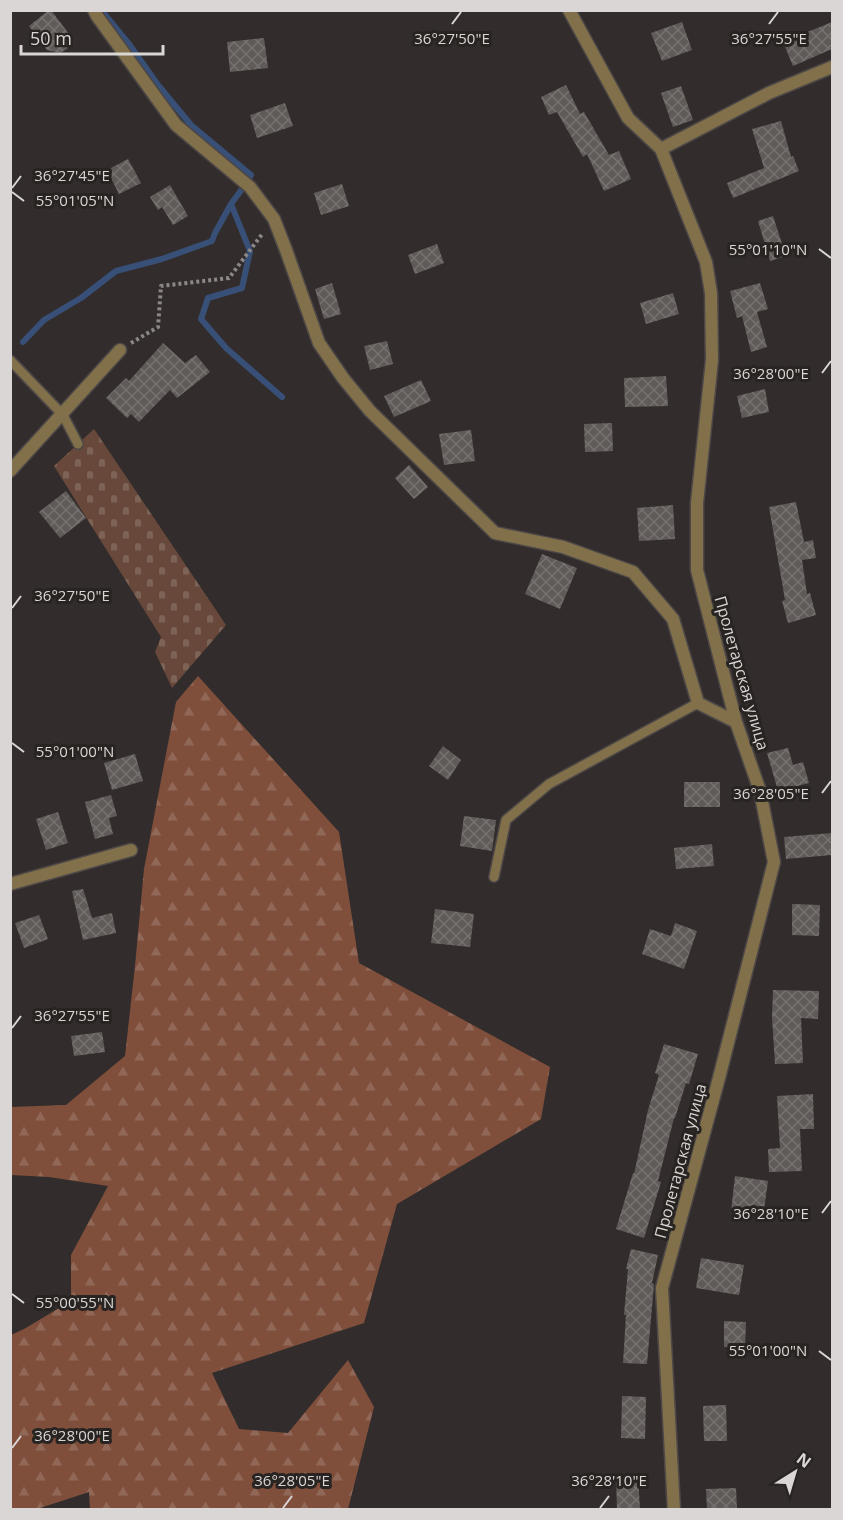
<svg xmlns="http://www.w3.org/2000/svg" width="843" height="1520" font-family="'Open Sans',sans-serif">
  <defs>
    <pattern id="forest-firs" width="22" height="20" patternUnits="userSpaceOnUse" patternTransform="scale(1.5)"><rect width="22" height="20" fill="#804f3c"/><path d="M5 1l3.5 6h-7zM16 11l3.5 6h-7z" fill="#916857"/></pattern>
    <pattern id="cemetery-stones" width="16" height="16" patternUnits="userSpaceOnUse" patternTransform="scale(1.5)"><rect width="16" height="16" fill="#68483b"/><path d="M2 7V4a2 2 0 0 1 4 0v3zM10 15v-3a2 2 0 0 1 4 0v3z" fill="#7d6256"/></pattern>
    <pattern id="building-cross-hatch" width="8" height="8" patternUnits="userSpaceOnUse" patternTransform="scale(1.5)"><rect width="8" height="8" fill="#605b59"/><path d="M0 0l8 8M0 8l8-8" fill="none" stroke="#767270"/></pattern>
  </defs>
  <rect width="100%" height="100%" fill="#322d2c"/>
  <path fill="url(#forest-firs)" d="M198 676 339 832 359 963 550 1067 541 1119 397 1204 364 1323 212 1373 239 1429 288 1433 348 1360 374 1407 348 1509H90L89 1492 37 1509H11V1335L24 1329 71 1301V1255L108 1186 49 1177 11 1175V1107L66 1105 125 1056 135 966 144 869 176 702Z"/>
  <path fill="url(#cemetery-stones)" d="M94 429 226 625 172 688 155 652 161 637 54 466Z"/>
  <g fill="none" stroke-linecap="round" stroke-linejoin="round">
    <path stroke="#385077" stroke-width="6" d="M101 10 129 44 158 85 191 125 251 175 249 178
      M242 189 231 204 250 251 242 288 208 298 201 319 226 348 282 397
      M23 342 44 320 81 298 116 271 162 259 212 241 215 233 231 204"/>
  </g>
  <path fill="url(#building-cross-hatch)" d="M49 10H51L69 34 66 36 69 43 67 49 60 53 47 50 29 26Z
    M682 22 692 50 662 61 651 33Z
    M832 22V49L793 66 783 42Z
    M264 38 268 68 230 72 227 42Z
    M566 85 580 114 584 112 609 155 619 151 631 179 604 191 587 154 583 157 557 112 549 115 541 97Z
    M681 86 693 120 673 127 661 93Z
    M285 103 293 126 257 138 250 115Z
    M781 121 791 157 793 156 799 171 733 198 727 183 764 168 752 129Z
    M128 159 141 183 119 194 107 170Z
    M342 184 349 206 321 215 314 193Z
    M170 185 188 216 173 225 162 207 158 210 150 197Z
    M773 216 786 256 770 261 758 221Z
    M437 244 444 263 415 274 408 255Z
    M332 283 341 314 324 319 315 289Z
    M760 283 768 309 757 312 767 347 751 352 742 316 737 318 730 291Z
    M673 293 679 314 646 324 640 303Z
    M387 341 393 364 370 370 364 346Z
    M163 343 185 363 196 355 210 372 177 398 170 390 139 422 131 414 127 418 106 398 126 378 129 381Z
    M666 376 668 406 625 407 624 378Z
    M421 380 431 401 394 417 384 396Z
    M765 389 769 412 742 418 737 396Z
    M612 423 613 451 585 452 584 424Z
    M471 430 475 461 444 465 439 434Z
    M409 465 428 487 414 499 395 478Z
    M66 491 86 518 60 538 39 512Z
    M796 502 804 542 813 540 816 558 802 560 807 594 810 593 816 615 788 623 782 601 785 600 769 507Z
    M673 505 675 539 639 541 637 508Z
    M542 554 577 568 560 609 525 594Z
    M443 746 461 760 448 780 429 766Z
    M788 748 793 765 803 762 809 783 778 791 767 753Z
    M135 754 143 781 112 790 104 763Z
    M684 782H720V807H684Z
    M111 795 117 816 109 818 113 834 95 839 85 802Z
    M58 812 68 843 46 850 36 819Z
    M464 816 496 820 492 851 460 846Z
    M832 833V855L786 859 784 837Z
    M712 844 714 866 676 869 674 848Z
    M83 889 92 918 112 913 116 933 83 940 72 891Z
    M792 904 820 905 819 936 792 935Z
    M435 909 474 914 470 947 431 943Z
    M39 915 48 939 24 948 15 923Z
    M675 923 697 931 684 969 642 954 650 929 671 936Z
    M773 990 819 991 818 1019 801 1018 803 1063 775 1064 772 1017Z
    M102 1032 105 1052 74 1056 71 1036Z
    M664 1044 698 1054 689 1084 686 1083 675 1118H674L658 1181 661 1182 644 1238 616 1229 633 1173 634 1174 648 1110 659 1075 655 1073Z
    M813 1094 814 1129H800L802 1171 769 1172 768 1149 780 1148 777 1096Z
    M735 1176 768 1181 763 1216 731 1211Z
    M631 1249 658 1255 652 1283 654 1284 647 1364 623 1363 626 1315H624L628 1269H626Z
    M701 1258 744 1265 739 1295 696 1288Z
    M724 1321 746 1322 745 1348 724 1347Z
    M622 1396 646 1397 645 1439 621 1438Z
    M726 1405 727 1441H704L703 1406Z
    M638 1476 640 1509H617L616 1478Z
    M736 1488 737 1509H707L706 1489Z"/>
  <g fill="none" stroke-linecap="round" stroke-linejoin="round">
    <g stroke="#4d4847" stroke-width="12">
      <path id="service" d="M10 360 63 415 78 444
        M494 877 506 820 549 784 698 703"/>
    </g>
    <g stroke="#4d4847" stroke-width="15">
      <path id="minor" d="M94 10 97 16 176 125 250 187 274 219 286 250 319 343 343 378 370 411 495 533 563 547 633 572 673 619 698 703 736 722
        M569 10 628 118 661 149 706 262 711 293 712 360 697 503V570L736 722 760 791 774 862 719 1078 662 1288 674 1510
        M661 149 769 93 832 67
        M10 471 120 350
        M10 884 131 850"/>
    </g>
    <path stroke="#8c8887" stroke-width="4" stroke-dasharray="3 3" stroke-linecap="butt" d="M131 343 158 327 161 286 229 278 263 233"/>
    <use href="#service" stroke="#817049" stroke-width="9"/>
    <use href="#minor" stroke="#817049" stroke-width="12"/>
  </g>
  <path fill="none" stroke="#dad6d5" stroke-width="2" d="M452 24 461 12M769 24 778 12M12 188 21 176M12 192 24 201M819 249 831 258M822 373 831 361M12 608 21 596M12 743 24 752M822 793 831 781M12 1028 21 1016M822 1213 831 1201M12 1294 24 1303M819 1351 831 1360M12 1448 21 1436M283 1508 292 1496M600 1508 609 1496"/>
  <g text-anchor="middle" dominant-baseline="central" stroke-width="6" stroke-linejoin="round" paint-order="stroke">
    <g font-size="16" fill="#dad6d5" stroke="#282422">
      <text transform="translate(742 673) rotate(74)">Пролетарская улица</text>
      <text transform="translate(680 1161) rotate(-75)">Пролетарская улица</text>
    </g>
  </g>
  <g font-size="15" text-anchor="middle" fill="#dad6d5" stroke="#282422" stroke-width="6" stroke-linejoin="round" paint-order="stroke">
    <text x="452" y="44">36°27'50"E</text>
    <text x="769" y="44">36°27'55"E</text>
    <text x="72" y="181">36°27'45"E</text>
    <text x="75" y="206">55°01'05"N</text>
    <text x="768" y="255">55°01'10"N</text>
    <text x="771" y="379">36°28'00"E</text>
    <text x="72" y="601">36°27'50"E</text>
    <text x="75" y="757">55°01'00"N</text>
    <text x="771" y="799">36°28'05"E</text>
    <text x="72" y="1021">36°27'55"E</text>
    <text x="771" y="1219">36°28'10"E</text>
    <text x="75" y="1308">55°00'55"N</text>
    <text x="768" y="1356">55°01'00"N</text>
    <text x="72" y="1441">36°28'00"E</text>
    <text x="292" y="1486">36°28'05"E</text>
    <text x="609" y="1486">36°28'10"E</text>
  </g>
  <rect width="843" height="1520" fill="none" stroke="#dad6d5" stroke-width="24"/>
  <g transform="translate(795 1472) rotate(37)" stroke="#282422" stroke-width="4.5" paint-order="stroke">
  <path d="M0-4.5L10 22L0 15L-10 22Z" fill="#dad6d5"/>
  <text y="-9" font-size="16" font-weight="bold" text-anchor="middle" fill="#dad6d5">N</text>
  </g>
  <path d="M21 45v9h142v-9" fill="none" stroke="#dad6d5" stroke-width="3"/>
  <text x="30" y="45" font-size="18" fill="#dad6d5" stroke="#282422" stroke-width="4.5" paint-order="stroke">50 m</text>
</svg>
